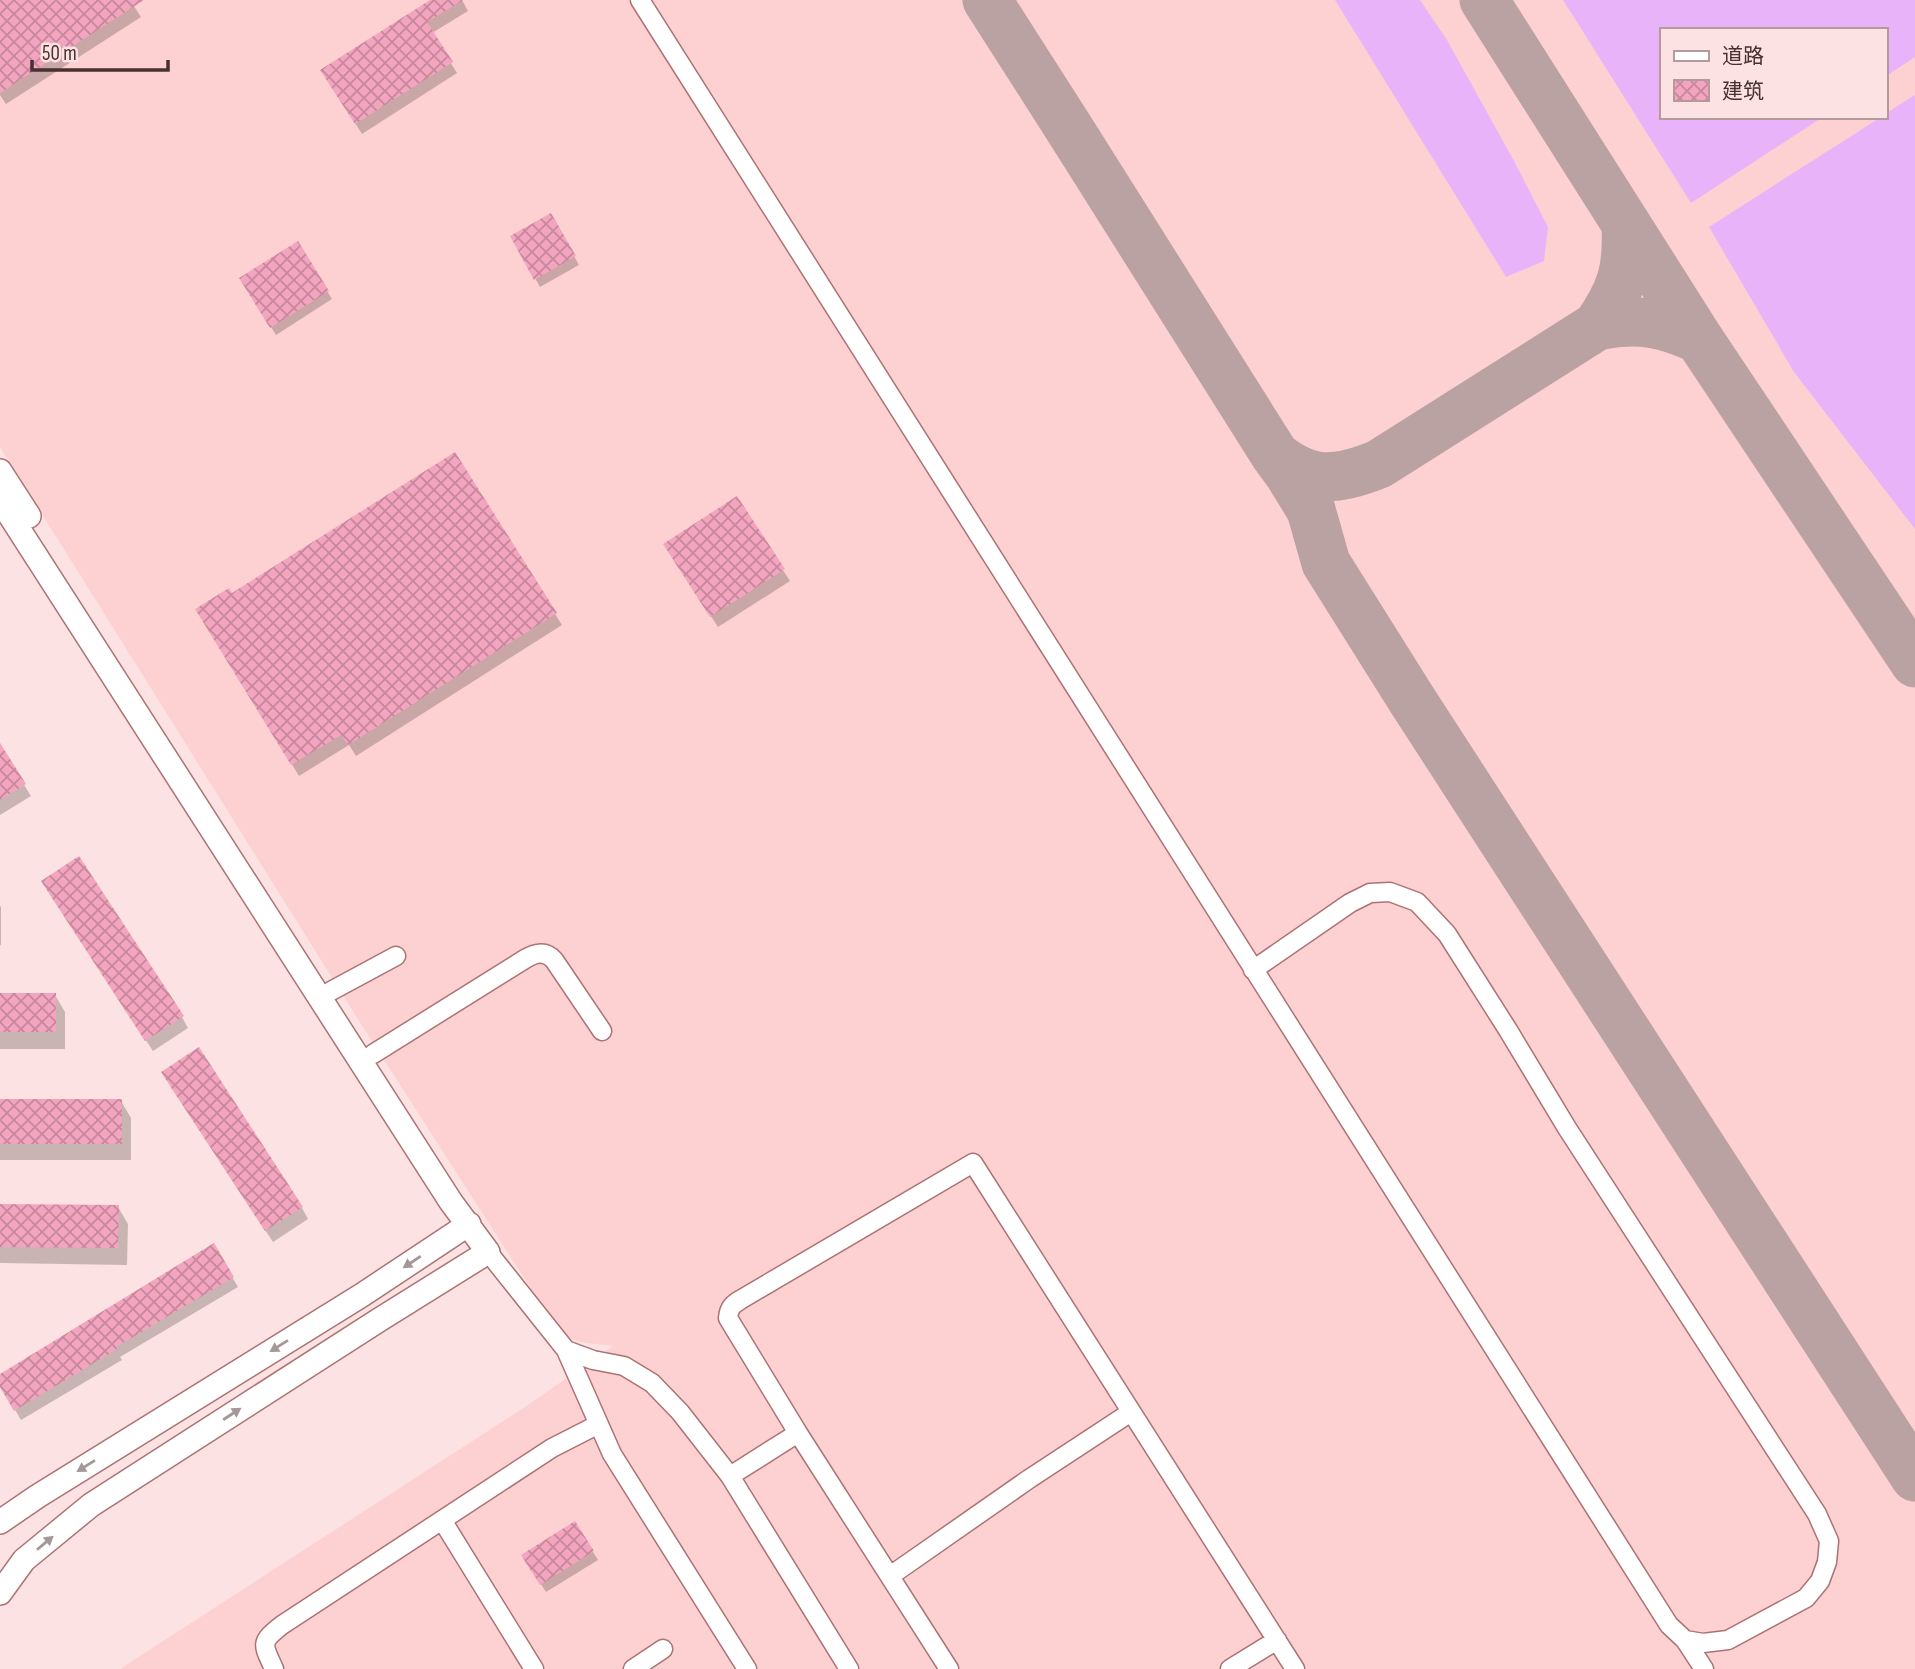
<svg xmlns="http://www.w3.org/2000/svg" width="1915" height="1669" font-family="'Sofia Sans Condensed','Noto Sans SC',sans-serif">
  <defs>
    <pattern id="building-cross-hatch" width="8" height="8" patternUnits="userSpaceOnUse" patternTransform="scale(1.75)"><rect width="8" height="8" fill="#f3a5bf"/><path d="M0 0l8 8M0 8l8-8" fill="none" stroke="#c7879c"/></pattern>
  </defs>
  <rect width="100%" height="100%" fill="#fce2e2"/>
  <path fill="#fdd1d1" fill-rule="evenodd" d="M0 0H1915V1669H120L525 1407 613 1346 586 1343 571 1339 560 1333 551 1320 361 1024 0 447ZM1661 30H1885V117H1661Z"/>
  <path fill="#e9b3fa" d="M1335 0H1420L1447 40 1514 161 1548 227 1544 261 1506 277Z
    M1563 0H1915V57L1885 77V30H1661V117H1823L1691 203Z
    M1915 95V529L1794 372 1709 227 1881 117H1885V114Z"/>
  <path fill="#0003" d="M0 0H130L141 17 6 104 0 95Z
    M434 0H462L468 11 432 33 457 73 362 134 328 81Z
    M551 215 579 265 540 287 512 237Z
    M298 244 332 299 276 335 241 279Z
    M454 455 562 625 356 756 349 745 299 776 197 609 231 596Z
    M737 499 790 581 718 627 672 556Z
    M0 746 31 796 0 815Z
    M49 893 182 1017 188 1028 153 1051Z
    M0 906 1 907V945H0Z
    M0 995H55L65 1012V1049H0Z
    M169 1084 302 1208 308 1219 273 1242Z
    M0 1101H121L131 1118V1160H0Z
    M0 1206 118 1207 128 1224 127 1265 0 1263Z
    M214 1246 238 1287 120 1357 122 1360 21 1420 0 1384V1376Z
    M593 1552 598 1560 546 1592 528 1564Z"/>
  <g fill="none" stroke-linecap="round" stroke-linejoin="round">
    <path stroke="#baa1a2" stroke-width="49" d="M987 0 1072 133 1275 455 1289 474 1311 510 1326 563 1412 700 1915 1477
      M1484 0 1699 339 1915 663
      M1626 225C1628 269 1622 290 1597 326 1638 318 1662 322 1699 339
      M1275 455C1311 484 1337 481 1379 464L1597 326"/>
  </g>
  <path fill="url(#building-cross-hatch)" d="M0 0H144L0 93Z
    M430 0H463L427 22 453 62 355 124 320 70Z
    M551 213 576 256 534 280 510 236Z
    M298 241 329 291 270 328 239 278Z
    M455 452 557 613 348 745 341 735 291 765 195 609 229 588 232 593Z
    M737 496 785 569 710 617 663 544Z
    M0 743 26 784 0 800Z
    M79 856 184 1016 145 1041 41 881Z
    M0 993H56V1032H0Z
    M199 1047 303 1207 265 1231 161 1072Z
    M0 1099H122V1144H0Z
    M0 1204 119 1205 118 1248 0 1247Z
    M214 1243 234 1277 116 1347 117 1349 14 1411 0 1387V1374Z
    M575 1521 594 1551 540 1585 521 1555Z"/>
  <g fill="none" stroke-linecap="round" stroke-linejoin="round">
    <g stroke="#ac7274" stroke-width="21">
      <path id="minor" d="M640 0C983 542 1326 1084 1669 1625L1685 1640 1703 1643 1728 1640 1806 1598 1820 1581 1827 1562 1829 1541 1817 1514 1567 1128 1508 1030 1447 934 1417 902 1390 892 1370 893 1350 903 1253 970
        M331 991 396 956
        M373 1054 525 959C535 953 545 950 554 960L602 1031
        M488 1252 566 1350 593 1360 624 1366 652 1383 680 1412 730 1476 849 1669
        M566 1350 612 1454 747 1669
        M730 1476 798 1433
        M442 1520 534 1669
        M890 1576 1029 1479 1131 1412
        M1685 1640 1704 1669
        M274 1669C263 1644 259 1643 282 1625L552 1448 597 1425
        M633 1669 663 1649
        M949 1669 798 1433 728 1318C729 1308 732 1305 740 1300L973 1163 1295 1669
        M1230 1669 1277 1640"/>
    </g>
    <g stroke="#ac7274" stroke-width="26">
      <path id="major" d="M0 471 29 516
        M0 500 451 1202 488 1252 379 1320 91 1505 24 1560 0 1593
        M0 1522 38 1496 362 1295 469 1224"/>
    </g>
    <use href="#minor" stroke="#fff" stroke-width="18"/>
    <use href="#major" stroke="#fff" stroke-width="23"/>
  </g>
  <defs><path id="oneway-solid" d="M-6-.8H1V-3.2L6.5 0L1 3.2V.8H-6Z" transform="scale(1.75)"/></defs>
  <g fill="#a49798">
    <use href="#oneway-solid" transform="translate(412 1262) rotate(146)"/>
    <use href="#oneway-solid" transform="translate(279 1346) rotate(148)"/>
    <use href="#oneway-solid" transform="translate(232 1414) rotate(-33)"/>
    <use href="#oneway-solid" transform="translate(86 1466) rotate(148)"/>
    <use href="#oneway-solid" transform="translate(45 1543) rotate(-40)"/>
  </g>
  <rect x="1660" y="28" width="228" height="91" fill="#fce2e2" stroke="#b49a9b" stroke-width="2"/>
  <rect x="1674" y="51" width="35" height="10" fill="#ffffff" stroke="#b49a9b" stroke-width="2"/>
  <text x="1722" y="63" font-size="21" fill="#482f30">道路</text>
  <rect x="1674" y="80" width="35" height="21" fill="url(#building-cross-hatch)" stroke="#b49a9b" stroke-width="2"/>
  <text x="1722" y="98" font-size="21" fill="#482f30">建筑</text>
  <path d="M32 60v10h136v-10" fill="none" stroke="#482f30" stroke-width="3.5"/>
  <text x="42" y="60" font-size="21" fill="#482f30" stroke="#fce2e2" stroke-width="5" paint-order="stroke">50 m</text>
</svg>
